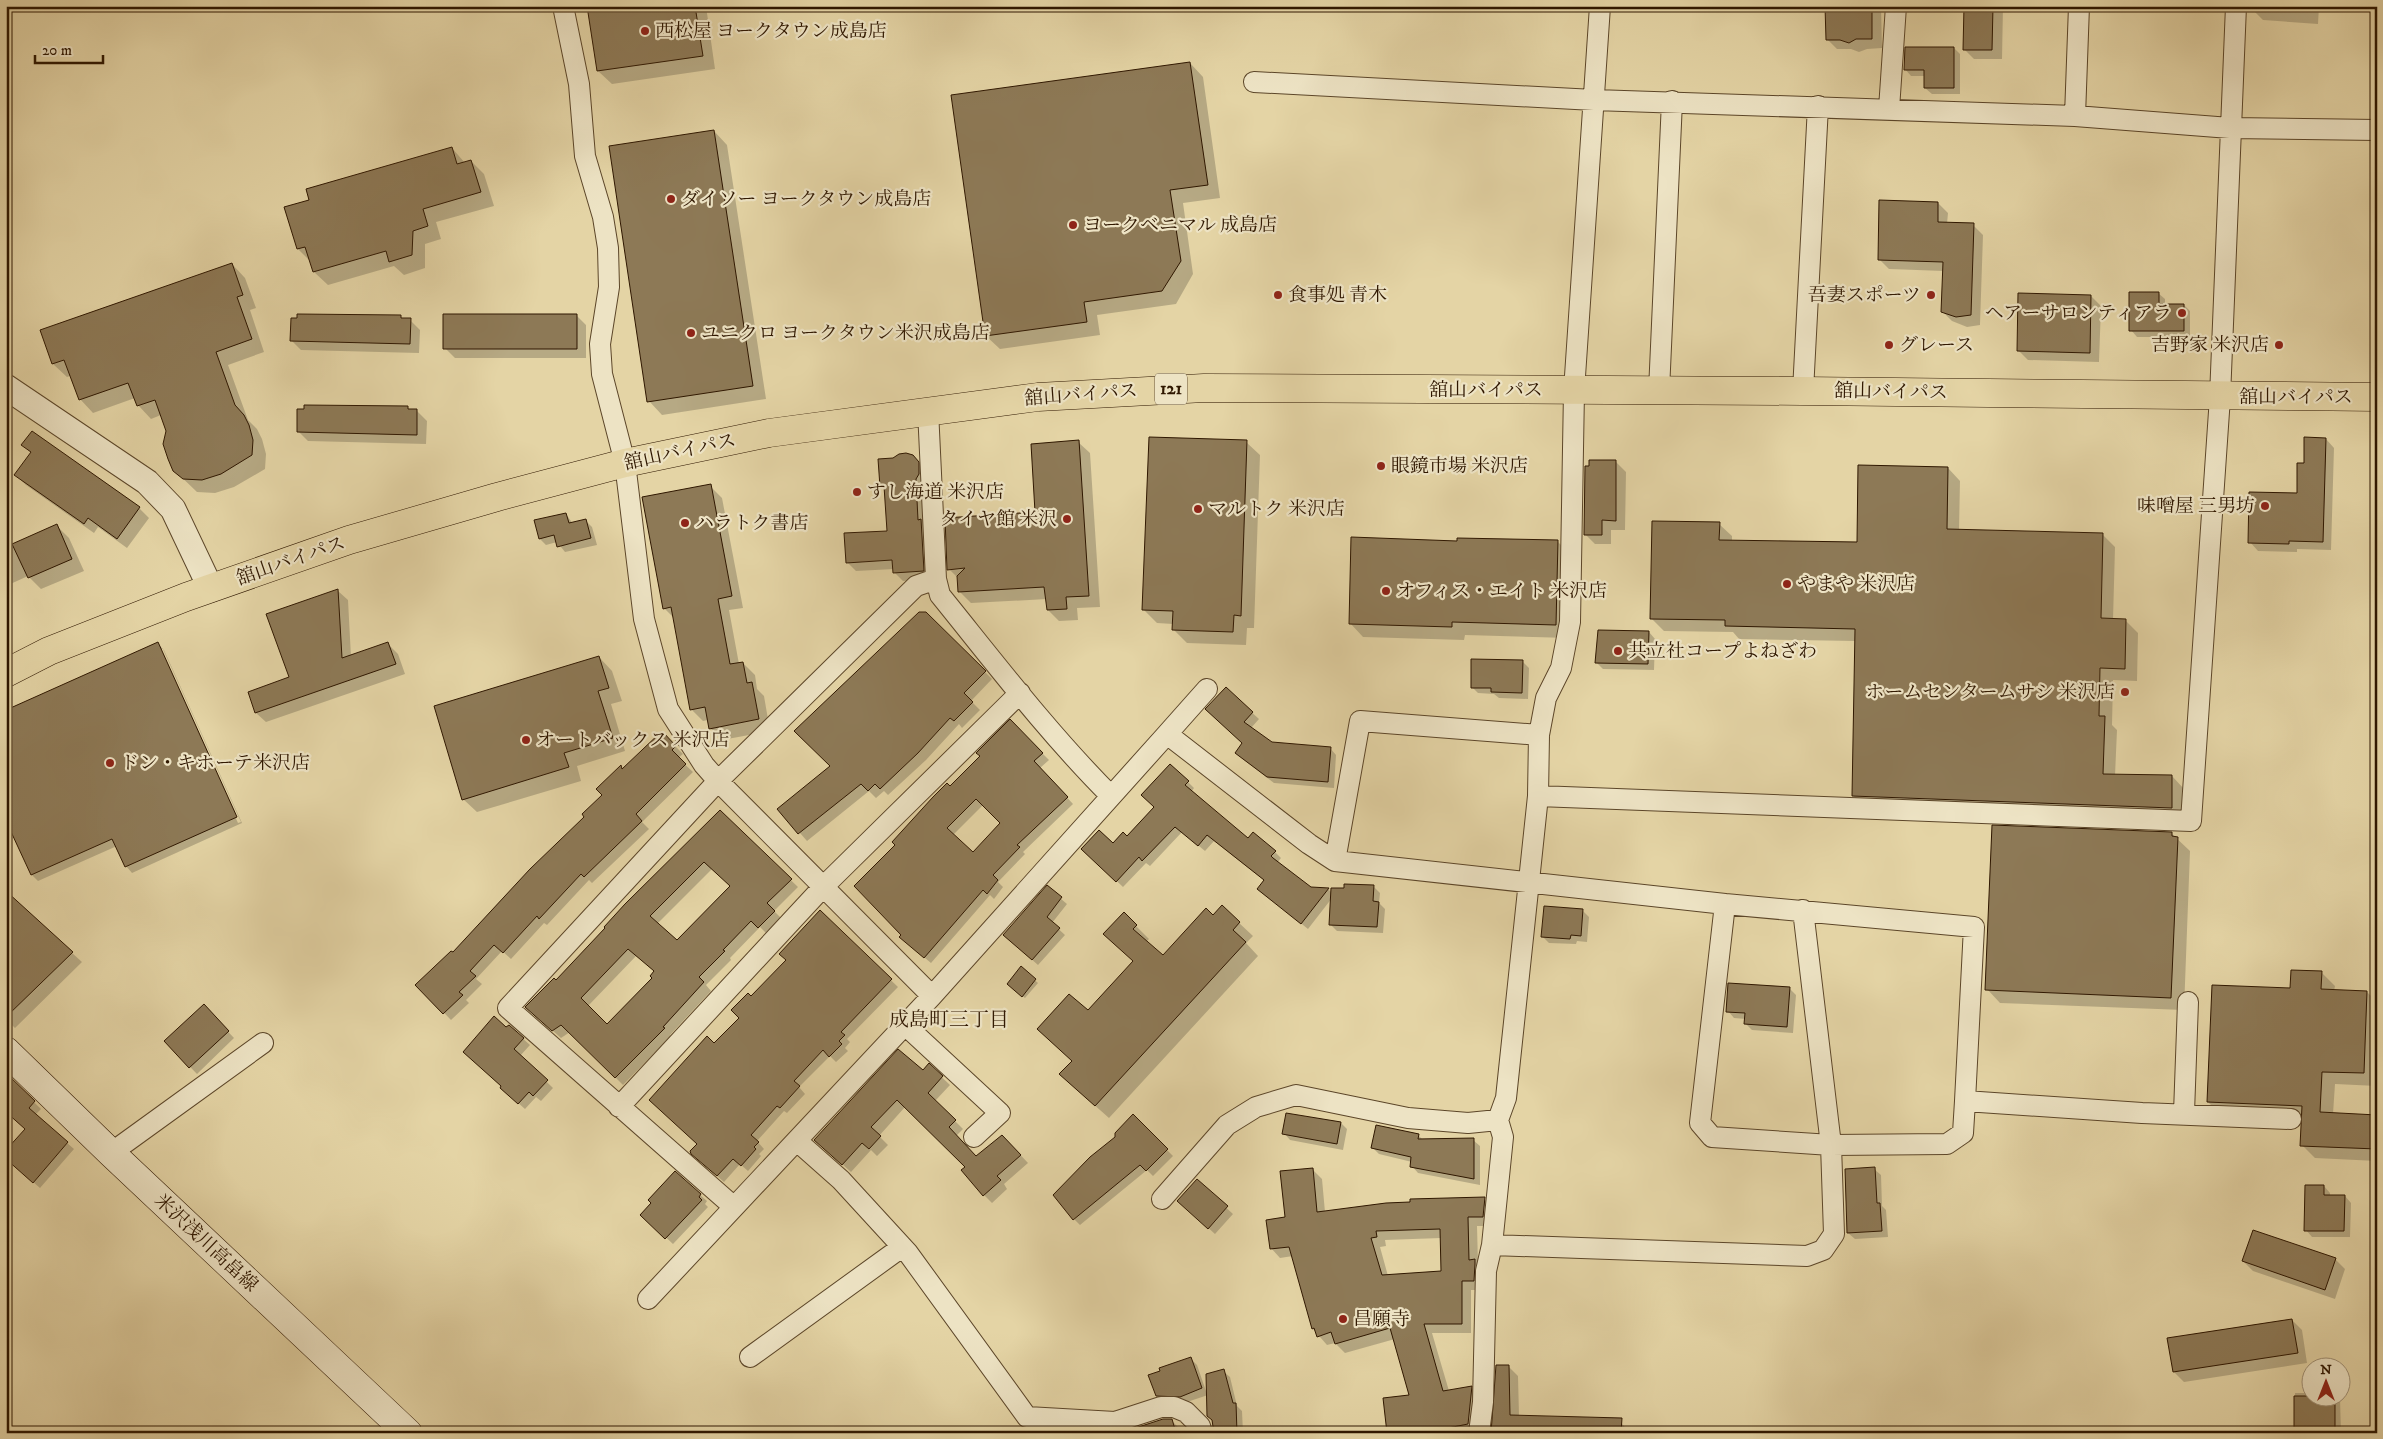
<svg xmlns="http://www.w3.org/2000/svg" width="2383" height="1439" font-family="'IM FELL DW Pica','Noto Serif JP',serif">
  <rect width="100%" height="100%" fill="#e4d4a5"/>
  <filter id="stains"><feTurbulence type="fractalNoise" baseFrequency=".004" numOctaves="4"/><feColorMatrix values="0 0 0 0 .2 0 0 0 0 .09 0 0 0 0 .02 0 0 0 .5 -.17"/></filter>
  <radialGradient id="worn" r=".72"><stop offset=".6" stop-color="#630" stop-opacity="0"/><stop offset="1" stop-color="#630" stop-opacity=".3"/></radialGradient>
  <path fill="#0003" fill-rule="evenodd" d="M589 6H706L715 69 612 84 598 71Z
    M1827 6H1881L1882 48 1867 49 1859 52 1851 49H1837L1827 39Z
    M1965 6H2003L2002 59H1974L1964 49Z
    M2253 6H2319L2318 24 2263 20 2253 10Z
    M1954 48 1960 54V94H1932L1925 88V76H1911L1905 69Z
    M1190 63 1203 77 1220 198 1183 203 1193 274 1176 304 1097 315 1100 335 1000 349 986 336Z
    M714 131 727 145 766 399 662 415 649 401Z
    M452 148 465 163 471 161 484 174 494 206 436 222 441 239 425 244V268L404 275 394 266 328 285 314 272 311 262 298 249 286 208 311 201Z
    M1938 203 1948 213 1947 224 1973 225 1983 235 1980 325 1967 327 1952 321 1942 311 1944 271 1889 269 1879 259Z
    M232 264 245 278 256 308 250 310 264 352 228 365 248 420 257 429 262 439 266 454 265 469 234 487 215 493 197 492 174 470 167 431 161 415 151 419 138 405 135 398 93 413 80 399 70 376 67 377 53 364 42 331Z
    M2158 293 2165 299V305H2184L2190 311V337H2137L2131 330Z
    M2091 296 2101 306 2099 362 2028 360 2018 350Z
    M576 315 586 325V358H455L445 348Z
    M401 317 403 319 410 320 420 330 419 353 301 350 291 340Z
    M407 408 410 410 417 411 427 421 426 444 308 441 298 431Z
    M2326 439 2334 448 2331 550 2297 549V552L2258 551 2250 542 2298 494 2305 464Z
    M1078 442 1090 453 1100 607 1077 608 1078 620 1059 621 1048 610 1047 599 971 603 959 591V579L949 569 1036 514Z
    M1246 442 1260 455 1254 628H1247L1246 645 1187 643 1173 629V624L1157 623 1144 610Z
    M23 445 139 508 149 518 127 548 98 527 94 533 26 485 16 475 31 453Z
    M894 459 917 461 926 469 932 579 903 581 894 572V569L856 571 847 562 888 532 885 490 881 486Z
    M1616 462 1626 472 1625 530H1611V544H1595L1585 534Z
    M1948 468 1960 481 1959 531 2102 534 2115 547 2113 620H2125L2138 633 2137 681 2113 680 2112 725 2117 730 2115 776H2172L2184 789V821L1866 808 1853 796 1856 641 1739 639 1733 632 1664 631 1651 618 1719 524 1732 536V541L1858 544Z
    M710 486 722 498 743 608 729 610 739 664 743 663 755 675 757 689 764 696 770 731 722 740 710 728 708 720 703 721 691 709 674 618 664 608Z
    M566 514 573 524 586 521 592 527 597 545 565 552 557 542 546 545 540 539Z
    M57 526 69 538 84 571 41 589 28 576 6 586V548Z
    M1458 542H1558L1571 555 1569 638 1465 635 1464 640 1363 637 1350 623Z
    M338 591 348 600 351 657 388 644 398 654 405 674 266 722 256 713 249 692 290 678Z
    M926 613 992 679 971 701 980 710 962 728 959 724 926 760 888 795 884 791 876 798 869 791 807 841 779 809 831 766Z
    M1649 632 1655 639 1654 670 1603 669 1597 663Z
    M158 644 164 650 242 823 132 873 126 866 117 846 38 881 32 875 6 818ZM160 649H163L241 822 238 823Z
    M599 657 612 671 622 701 611 704 625 751 577 766 581 781 477 812 463 799Z
    M1523 662 1529 668 1528 699 1499 698 1494 694 1478 693 1472 687Z
    M1226 689 1259 719 1251 728 1272 744 1330 748 1336 755 1334 788 1274 783 1243 759 1236 753 1244 743Z
    M1010 721 1049 760 1040 768 1073 804 1023 852 1025 854 998 882 1003 887 994 899 990 895 931 963 907 943 902 934 897 845 982 756ZM984 804 1002 823 973 854 953 835Z
    M662 733 683 754 678 758 693 772 642 822 649 829 592 883 589 880 547 925 544 923 511 959 502 951 476 979 482 984 466 1000 469 1003 451 1020 417 985 453 954 586 817 604 795 621 767 624 770Z
    M1188 782 1194 788 1191 792 1248 840 1275 852 1281 858 1277 863 1311 888 1328 889 1332 893 1373 886 1380 893 1379 903 1385 909 1383 933 1337 931 1331 925 1332 898 1308 929 1258 889 1265 881 1214 841 1205 851 1182 832 1150 866 1146 863 1123 887 1083 849 1113 845 1127 837Z
    M720 812 798 887 774 911 782 919 767 934 760 927 730 958 731 960 706 985 711 991 670 1035 671 1036 623 1085 570 1032 561 1038 535 1015 556 982ZM713 868 731 886 678 942 657 924ZM637 955 655 972 654 978 607 1025 588 1006Z
    M2171 833 2190 851 2184 1010 2000 1003 1987 989Z
    M1047 887 1067 904 1052 923 1065 935 1038 965 1011 941Z
    M6 893 82 962 15 1028 6 1019Z
    M1222 907 1253 936 1246 943 1258 956 1109 1118 1074 1087 1073 1061 1088 1012 1134 961 1105 934 1136 926 1149 939 1146 942 1163 957Z
    M1583 911 1589 917 1587 942 1577 941 1576 944 1549 943 1542 936Z
    M820 912 898 987 847 1039 850 1042 845 1048 848 1051 836 1062 830 1056 799 1087 805 1094 787 1113 784 1111 757 1141 764 1149 759 1154 761 1156 748 1171 740 1164 724 1182 699 1160 698 1144 714 1045 740 1018 751 998 788 961Z
    M1021 968 1038 983 1025 998 1011 987Z
    M2321 972 2335 986 2334 991 2367 992 2377 1002V1086L2335 1084 2333 1114 2377 1116V1161L2315 1158 2302 1145 2303 1118 2221 1115 2208 1102Z
    M1789 988 1796 995 1793 1033 1752 1030 1746 1024V1019L1734 1018 1728 1011Z
    M204 1006 234 1038 197 1074 165 1041Z
    M509 1026 530 1045 520 1056 553 1088 541 1101 536 1097 525 1109 508 1094Z
    M929 1065 950 1085 935 1101 963 1129 956 1136 977 1158 1010 1144 1028 1163 1004 1184 1007 1189 992 1203 984 1195 966 1167 905 1107 879 1136 888 1145 877 1156 871 1150 851 1172 823 1147Z
    M6 1075 41 1109 35 1115 74 1149 40 1188 10 1162 27 1129Z
    M1133 1116 1173 1156 1153 1176 1147 1170 1080 1225 1074 1219 1116 1138Z
    M1341 1123 1347 1129 1343 1150 1290 1140 1284 1133Z
    M1418 1135 1423 1140H1473L1480 1146V1185L1418 1173 1412 1166V1162L1379 1154 1373 1148Z
    M1312 1169 1322 1179 1325 1212 1484 1199 1494 1208 1492 1226H1477L1478 1264 1483 1290H1471V1333H1432L1449 1391 1471 1387 1480 1396 1478 1433H1388L1411 1396 1395 1339 1345 1353 1335 1343 1327 1345 1313 1329 1293 1256 1280 1258 1271 1248ZM1441 1238 1442 1272 1388 1276 1380 1247 1386 1246 1385 1240Z
    M1874 1169 1881 1175 1882 1206 1886 1210 1888 1237 1855 1239 1848 1233Z
    M675 1173 707 1201 705 1204 708 1207 673 1244 642 1215Z
    M1197 1181 1233 1214 1215 1234 1185 1207Z
    M2324 1186 2330 1193V1196H2345L2351 1203 2350 1237H2312L2306 1230Z
    M2335 1259 2345 1269 2335 1299 2253 1271 2243 1261Z
    M2292 1320 2302 1330 2307 1363 2184 1382 2174 1372Z
    M1190 1358 1197 1365 1207 1394 1223 1371 1230 1377 1237 1406 1242 1411 1243 1433H1214L1208 1395 1187 1402H1163L1157 1396Z
    M1508 1366 1518 1376 1519 1416 1617 1419 1627 1429V1433H1492Z
    M2295 1393H2310V1396H2338L2340 1398 2341 1433H2296Z
    M1171 1420 1178 1427 1180 1433H1122Z"/>
  <path fill="#8d7956" stroke="#2f1700" fill-rule="evenodd" d="M587 6H695L703 56 597 71Z
    M1825 6H1872V39H1856L1849 43 1840 40H1826Z
    M1964 6H1993L1992 50H1963Z
    M1905 47H1954V88H1924V70H1904Z
    M1190 62 1208 185 1170 190 1181 261 1162 291 1084 302 1087 322 985 336 951 95Z
    M714 130 753 386 647 402 609 146Z
    M452 147 457 164 471 160 481 192 423 209 428 226 413 231 412 255 389 262 386 251 313 272 305 247 297 249 284 207 309 200 306 189Z
    M1879 200 1938 202V222L1974 223 1971 315 1956 317 1941 312 1943 262 1878 260Z
    M232 263 243 295 237 297 252 339 216 352 235 405 244 415 249 425 253 440 252 455 221 474 202 480 183 479 173 471 168 459 163 444 166 431 155 400 137 406 128 383 79 400 64 360 52 364 40 330Z
    M2129 292H2159V304H2184V331H2129Z
    M2018 293 2091 295 2090 353 2017 351Z
    M297 314 401 315V318H411L410 344 290 341 291 318H297Z
    M443 314H577V349H443Z
    M304 405 408 406V409H417V435L297 432V409H304Z
    M32 431 140 507 117 539 88 518 84 524 14 475 31 452 21 445Z
    M1149 437 1247 440 1241 616 1234 615 1233 632 1172 630 1173 611 1142 610Z
    M2304 437 2326 438 2323 542 2289 541V544L2248 543 2249 492 2297 493V463H2304Z
    M1079 440 1089 596 1066 597 1067 609 1047 610 1044 587 958 592 957 576 965 568 947 570 945 518 1035 512 1031 444Z
    M906 453 913 455 919 462V474L916 479 918 520 921 519 924 571 893 573 892 560 846 563 844 533 887 531 884 486 880 487 878 459 893 458 899 454Z
    M1589 460H1616V521L1602 520V535H1584L1585 466H1589Z
    M1858 465 1948 467 1947 529 2103 533 2101 618 2126 619 2125 669 2100 668 2099 716H2105L2103 774 2172 775V808L1852 796 1855 629 1725 626V620L1650 619 1652 521 1720 522 1719 540 1857 542Z
    M711 484 732 596 718 599 730 664 743 662 747 683 752 682 759 719 709 729 705 707 690 710 671 607 663 609 642 497Z
    M566 513 569 523 586 519 591 538 557 547 554 535 539 539 534 520Z
    M57 524 72 559 28 578 12 544Z
    M1351 537 1457 541V538L1558 540 1556 625 1452 622V627L1349 624Z
    M338 589 342 658 388 642 396 664 255 713 248 692 289 677 266 614Z
    M919 612H926L986 671 964 693 973 702 954 721 950 718 918 753 880 789 875 784 868 791 861 784 798 834 777 809 830 766 794 731Z
    M1598 630 1649 631 1648 664 1595 663Z
    M158 642 237 817 125 867 112 839 31 875 6 821V710Z
    M599 656 609 688 598 691 613 738 564 753 569 767 462 800 434 706Z
    M1471 659 1523 660 1522 693 1491 692V688H1471Z
    M1226 687 1253 712 1244 722 1272 742 1331 747 1328 782 1267 777 1235 753 1242 743 1205 709Z
    M1010 719 1043 753 1034 761 1068 797 1017 845 1020 847 993 875 998 880 987 894 983 890 924 958 899 937 901 935 854 886 895 845 892 842 933 797 947 783 950 786 980 756 976 753ZM976 799 1000 823 973 852 947 828Z
    M662 731 676 746 672 750 686 764 636 814 642 821 584 877 581 874 539 919 537 916 503 953 494 945 470 971 476 976 459 992 463 995 443 1014 415 985 451 951 453 952 530 869 584 817 582 814 602 795 596 789 621 765 622 769Z
    M1170 764 1189 781 1185 785 1248 838 1253 832 1276 851 1271 856 1273 858 1311 887 1329 888 1301 924 1257 889 1264 880 1207 835 1198 846 1175 827 1142 861 1139 857 1116 882 1081 849 1099 830 1113 843 1123 832 1127 836 1154 807 1141 795Z
    M720 810 792 879 767 903 775 911 758 928 751 921 723 950 725 951 699 977 704 982 663 1027 665 1028 615 1078 561 1025 552 1031 525 1007 554 978 556 980 605 928 604 927 625 904ZM704 862 730 886 677 940 650 916ZM628 949 654 971 650 976 652 978 607 1024 581 998Z
    M1992 825 2172 832V836L2178 837 2171 998 1985 990Z
    M1344 884 1374 885 1373 901 1379 902 1377 927 1329 925 1331 888H1344Z
    M1047 885 1062 897 1047 917 1060 928 1032 960 1003 935Z
    M6 891 73 952 6 1017Z
    M1222 905 1240 922 1233 930 1246 942 1095 1106 1059 1074 1072 1061 1037 1029 1069 994 1088 1010 1133 961 1103 934 1124 912 1137 925 1133 929 1163 955 1206 908 1213 915Z
    M1544 906 1583 909 1581 936 1571 935 1570 939 1541 937Z
    M820 910 892 979 841 1032 845 1035 839 1041 842 1044 829 1057 823 1050 794 1081 800 1086 780 1108 777 1106 751 1135 759 1142 754 1147 756 1149 741 1166 733 1159 717 1176 691 1154 690 1151 697 1144 649 1100 707 1036 714 1043 739 1018 731 1010 748 993 751 996 786 960 779 954Z
    M1021 966 1036 979 1022 997 1007 984Z
    M2291 970 2322 971 2321 989 2367 991 2364 1073 2322 1072 2320 1112 2377 1115V1149L2300 1146 2302 1106 2207 1102 2212 985 2290 988Z
    M1728 983 1790 987 1787 1027 1744 1024 1745 1013 1726 1012Z
    M204 1004 229 1031 189 1068 164 1041Z
    M494 1016 506 1027 509 1025 524 1038 514 1049 548 1080 533 1096 529 1092 518 1104 500 1088 501 1086 463 1052Z
    M898 1049 923 1070 929 1063 943 1076 928 1093 956 1120 949 1127 976 1156 1002 1135 1021 1155 997 1176 1001 1180 983 1196 961 1170 965 1167 897 1100 871 1127 881 1136 869 1149 862 1143 842 1165 814 1140Z
    M6 1073 35 1101 29 1108 68 1142 33 1183 6 1159V1150L25 1129 6 1112Z
    M1286 1113 1341 1122 1337 1144 1282 1134Z
    M1133 1114 1168 1149 1146 1171 1140 1165 1073 1220 1053 1195 1090 1157 1115 1137V1133Z
    M1376 1125 1419 1134 1418 1139 1474 1138V1179L1410 1167 1411 1157 1371 1148Z
    M1875 1167 1877 1203H1880L1882 1231 1847 1233 1845 1169Z
    M1313 1168 1317 1212 1386 1203 1410 1202V1199L1485 1197 1483 1217H1468L1469 1260 1475 1259V1264L1474 1281H1462V1324H1424L1443 1391 1472 1386 1468 1424 1433 1431V1433H1387L1383 1398 1409 1395 1390 1328 1335 1344 1331 1332 1317 1337 1314 1328 1312 1329 1289 1247 1270 1249 1266 1220 1285 1217 1280 1171ZM1440 1229 1441 1271 1382 1275 1371 1238 1377 1237 1376 1231Z
    M675 1171 701 1194 699 1197 702 1200 665 1239 640 1215 651 1203 648 1200Z
    M1197 1179 1228 1206 1208 1229 1177 1201Z
    M2305 1185H2324V1195H2345L2344 1231H2304Z
    M2253 1230 2336 1258 2325 1290 2242 1261Z
    M2292 1319 2298 1353 2173 1372 2167 1338Z
    M1191 1357 1202 1388 1180 1397 1156 1396 1148 1375 1160 1371 1159 1368Z
    M1496 1365H1509L1510 1415 1622 1418 1621 1433H1491Z
    M1224 1369 1233 1403H1236L1237 1433H1214L1212 1420 1207 1416 1206 1374Z
    M2294 1396H2335V1433H2294Z
    M1163 1419H1172L1176 1433H1120Z"/>
  <g fill="none" stroke-linecap="round" stroke-linejoin="round">
    <g stroke="#5c4629" stroke-width="22">
      <path id="minor" d="M563 6 579 84 585 156 603 217 608 248 609 287 600 344 602 374 625 463 644 619 668 709 704 765 718 781 932 996
        M1254 82 1594 100 2075 116 2230 128 2377 130
        M1889 109 1896 6
        M2075 116 2079 6
        M1659 391 1672 101
        M1803 391 1818 106
        M928 410 936 579 940 595C995 663 1049 734 1111 796
        M1167 734 1207 689
        M1538 796 2191 821 2220 397 2236 6
        M1335 861 1360 721 1539 735
        M1725 904 1700 1123 1712 1137 1831 1145 1947 1144 1963 1133 1965 1101 2142 1113 2291 1119
        M905 1025 1000 1113 974 1137
        M619 1107 823 887 1020 693
        M2184 1113 2188 1002
        M797 1141 841 1180 908 1253 1027 1417 1115 1422 1161 1407H1174L1186 1412 1200 1426 1202 1433
        M111 1153 263 1043
        M1162 1199 1227 1125 1256 1107 1296 1095 1408 1118 1468 1123 1498 1120 1506 1098 1538 796 1539 735 1546 698 1561 668 1570 622 1574 391 1600 6
        M734 1207 508 1008 718 781 916 586 936 579
        M1492 1245 1807 1256 1823 1250 1834 1234 1831 1145 1803 910
        M648 1299 932 996 1167 734 1309 844 1335 861 1725 904 1974 927 1965 1101
        M750 1357 902 1247
        M1479 1433 1483 1402 1486 1271 1492 1245 1503 1137 1498 1120"/>
    </g>
    <g stroke="#5c4629" stroke-width="27">
      <path id="tertiary" d="M6 387 147 482 173 509 211 589"/>
    </g>
    <g stroke="#2f1700" stroke-width="29">
      <path id="secondary" d="M6 1051 111 1153 408 1433"/>
    </g>
    <g stroke="#2f1700" stroke-width="29">
      <path id="trunk" d="M6 673 49 651 186 597 349 540 497 497 625 463 769 433 1038 397 1204 388 1803 391 2377 397"/>
    </g>
    <use href="#minor" stroke="#ede3c4" stroke-width="20"/>
    <use href="#tertiary" stroke="#ede3c4" stroke-width="25"/>
    <use href="#secondary" stroke="#ede3c4" stroke-width="28"/>
    <use href="#trunk" stroke="#e4d4a5" stroke-width="28"/>
  </g>
  <g fill="#8f2418" stroke="#ede3c4" stroke-width="2">
    <circle cx="645" cy="31" r="5"/>
    <circle cx="671" cy="199" r="5"/>
    <circle cx="1073" cy="225" r="5"/>
    <circle cx="1278" cy="295" r="5"/>
    <circle cx="1931" cy="295" r="5"/>
    <circle cx="2182" cy="313" r="5"/>
    <circle cx="691" cy="333" r="5"/>
    <circle cx="1889" cy="345" r="5"/>
    <circle cx="2279" cy="345" r="5"/>
    <circle cx="1381" cy="466" r="5"/>
    <circle cx="857" cy="492" r="5"/>
    <circle cx="2265" cy="506" r="5"/>
    <circle cx="1198" cy="509" r="5"/>
    <circle cx="1067" cy="519" r="5"/>
    <circle cx="685" cy="523" r="5"/>
    <circle cx="1787" cy="584" r="5"/>
    <circle cx="1386" cy="591" r="5"/>
    <circle cx="1618" cy="651" r="5"/>
    <circle cx="2125" cy="692" r="5"/>
    <circle cx="526" cy="740" r="5"/>
    <circle cx="110" cy="763" r="5"/>
    <circle cx="1343" cy="1319" r="5"/>
  </g>
  <g text-anchor="middle" dominant-baseline="central" stroke-width="4.5" stroke-linejoin="round" paint-order="stroke">
    <rect fill="#ede3c4" stroke="#68543b" stroke-width="1" x="1155" y="373.5" width="32" height="31" rx="4"/>
    <g font-size="18" font-weight="bold" fill="#2f1700">
      <text x="1171" y="389">121</text>
    </g>
    <g font-size="19" fill="#2f1700" stroke="#ede3c4" text-anchor="start">
      <text x="655" y="31">西松屋 ヨークタウン成島店</text>
      <text x="681" y="199">ダイソー ヨークタウン成島店</text>
      <text x="1083" y="225">ヨークベニマル 成島店</text>
      <text x="1288" y="295">食事処 青木</text>
      <text x="1921" y="295" text-anchor="end">吾妻スポーツ</text>
      <text x="2172" y="313" text-anchor="end">ヘアーサロンティアラ</text>
      <text x="701" y="333">ユニクロ ヨークタウン米沢成島店</text>
      <text x="1899" y="345">グレース</text>
      <text x="2269" y="345" text-anchor="end">吉野家 米沢店</text>
      <text x="1391" y="466">眼鏡市場 米沢店</text>
      <text x="867" y="492">すし海道 米沢店</text>
      <text x="2255" y="506" text-anchor="end">味噌屋 三男坊</text>
      <text x="1208" y="509">マルトク 米沢店</text>
      <text x="1057" y="519" text-anchor="end">タイヤ館 米沢</text>
      <text x="695" y="523">ハラトク書店</text>
      <text x="1797" y="584">やまや 米沢店</text>
      <text x="1396" y="591">オフィス・エイト 米沢店</text>
      <text x="1628" y="651">共立社コープよねざわ</text>
      <text x="2115" y="692" text-anchor="end">ホームセンタームサシ 米沢店</text>
      <text x="536" y="740">オートバックス 米沢店</text>
      <text x="120" y="763">ドン・キホーテ米沢店</text>
      <text x="1353" y="1319">昌願寺</text>
    </g>
    <g font-size="19" fill="#2f1700" stroke="#ede3c4">
      <text x="1486" y="390">舘山バイパス</text>
      <text transform="translate(1891 392) rotate(1)">舘山バイパス</text>
      <text transform="translate(1081 395) rotate(-4)">舘山バイパス</text>
      <text x="2296" y="397">舘山バイパス</text>
      <text transform="translate(680 452) rotate(-12)">舘山バイパス</text>
      <text transform="translate(291 561) rotate(-19)">舘山バイパス</text>
      <text transform="translate(206 1243) rotate(43)">米沢浅川高畠線</text>
    </g>
    <g font-size="20" fill="#2f1700" stroke="#ede3c4">
      <text x="949" y="1020">成島町三丁目</text>
    </g>
  </g>
  <rect width="2383" height="1439" fill="none" stroke="#e4d4a5" stroke-width="25"/>
  <rect x="8" y="8" width="2368" height="1424" fill="none" stroke="#2f1700" stroke-width="2.5"/>
  <rect x="12" y="12" width="2358" height="1414" fill="none" stroke="#2f1700"/>
  <g transform="translate(2326 1382)"><circle r="24" fill="#ede3c4" stroke="#a19176"/>
  <path d="M0-4L9 19L0 12L-9 19Z" fill="#8f2418"/>
  <text y="-8" font-size="14" font-weight="bold" text-anchor="middle" fill="#2f1700">N</text>
  </g>
  <path d="M35 55v8h68v-8" fill="none" stroke="#2f1700" stroke-width="2.5"/>
  <text x="42" y="55" font-size="15" fill="#2f1700" stroke="#ede3c4" stroke-width="4" paint-order="stroke">20 m</text>
  <rect width="100%" height="100%" filter="url(#stains)"/>
  <rect width="100%" height="100%" fill="url(#worn)"/>
</svg>
